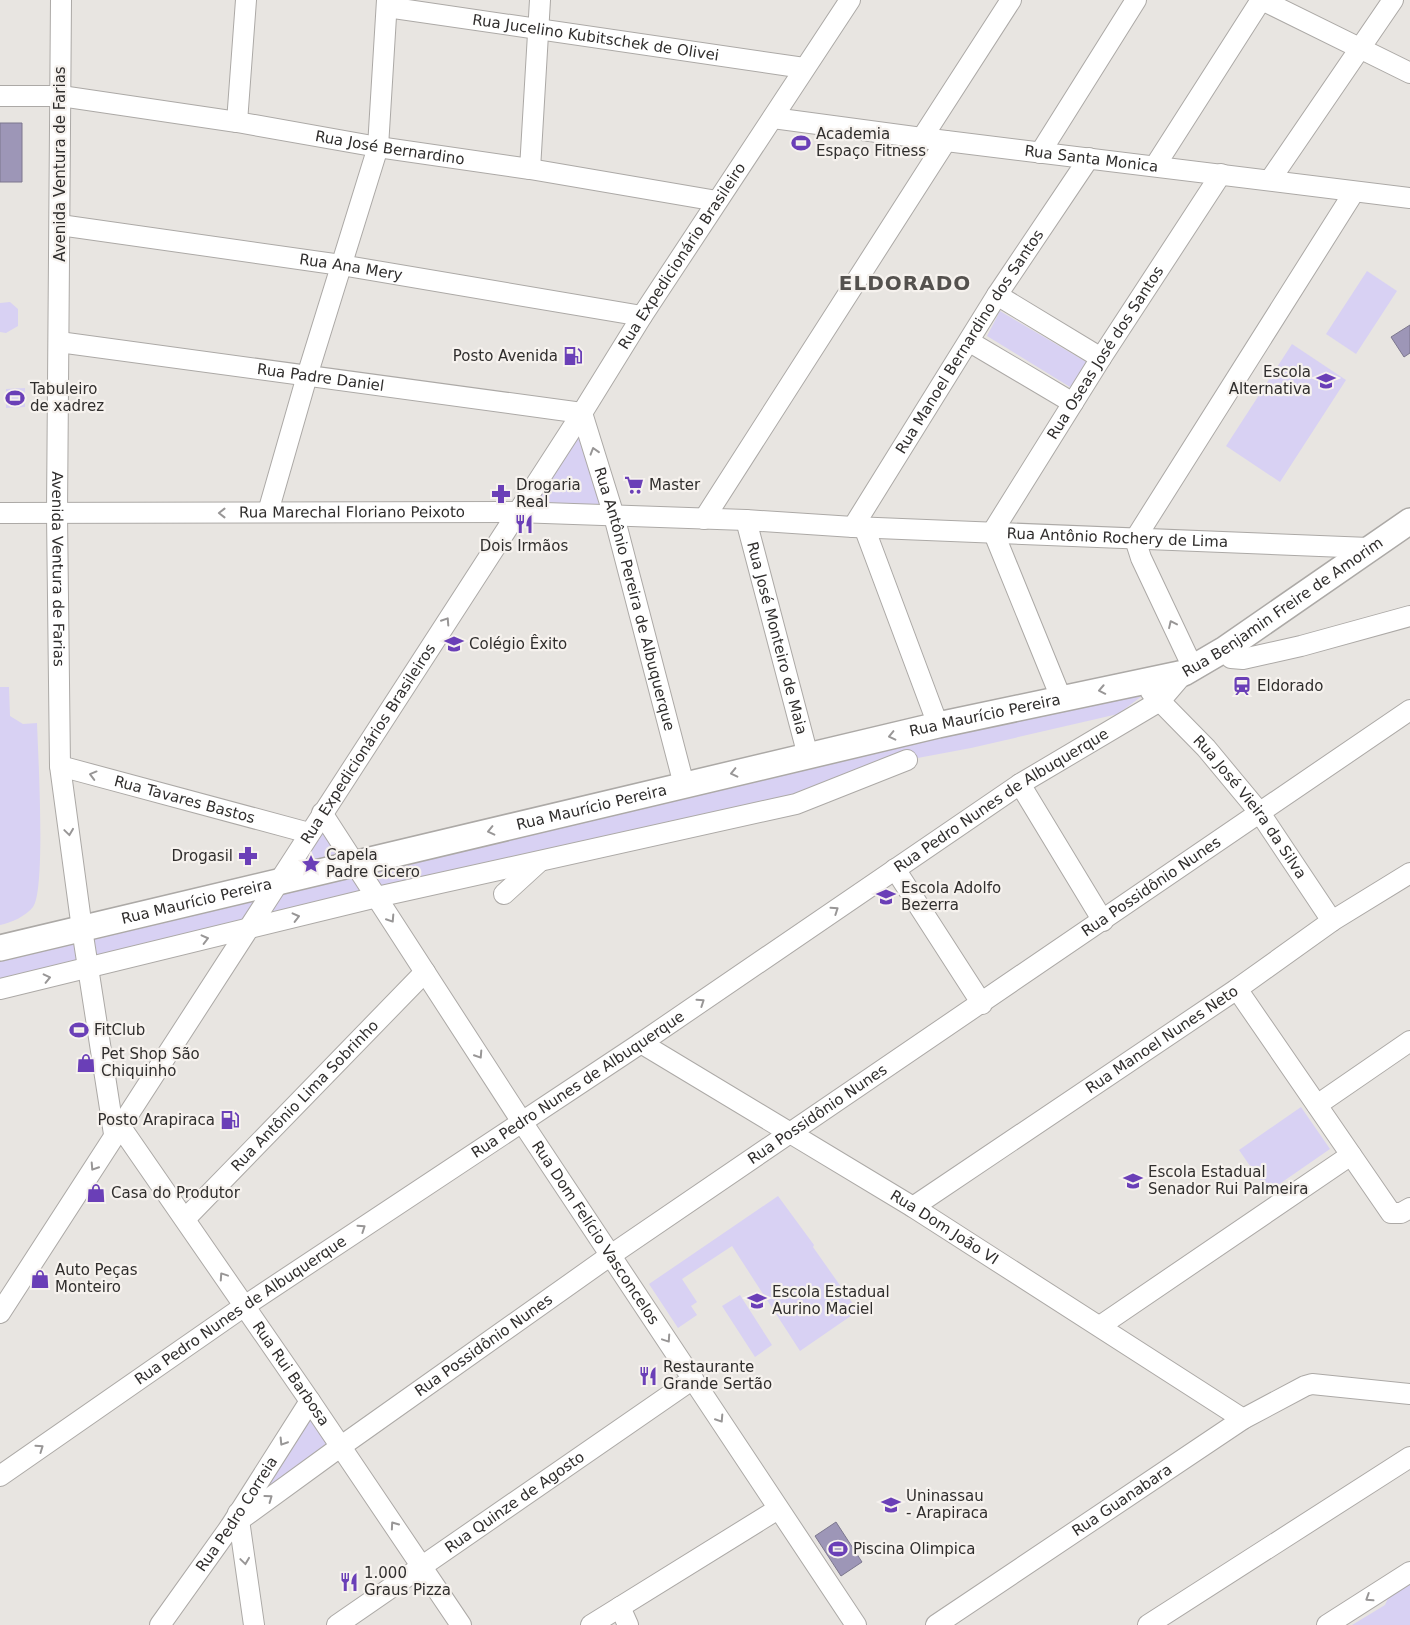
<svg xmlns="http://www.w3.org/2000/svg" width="1410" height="1625" font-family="'DejaVu Sans',sans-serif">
  <rect width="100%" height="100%" fill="#e8e5e1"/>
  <path fill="#d8d1f3" d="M1367 271 1397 291 1356 354 1326 334Z
    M10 302 18 309V326L6 333 0 332V303Z
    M1000 311 1088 363 1070 387 987 336Z
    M1292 344 1346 380 1280 482 1226 446Z
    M25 388V407L6 408V389Z
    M580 423 606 506 529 503Z
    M0 687H9L10 716 23 724 37 723C38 753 46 890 33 907 26 916 11 923 0 925Z
    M1150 690 1118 714 971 748 907 760 796 804 0 989V948L276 883 322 813 355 863Z
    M1301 1107 1330 1149 1268 1192 1239 1150Z
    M778 1196 814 1245 813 1247 858 1311 800 1351 732 1246 682 1279 697 1302 691 1306 697 1315 678 1328 649 1284Z
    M740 1295 772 1345 755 1357 722 1306Z
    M310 1401 340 1447 239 1520Z
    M1410 1582V1625H1352L1385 1605 1389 1596Z"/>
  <path fill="#9d96b7" stroke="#7c778e" d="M0 123H22V182H0Z
    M1410 325V353L1404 357 1391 337Z
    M836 1522 862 1562 841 1576 815 1536Z"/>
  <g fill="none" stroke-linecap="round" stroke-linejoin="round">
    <g stroke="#aca9a6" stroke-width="22">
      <g id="minor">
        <path id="s1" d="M61 0 57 514 60 766 82 929 114 1134"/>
        <path d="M1262 0 1410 73"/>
        <path id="s2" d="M387 7 804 68"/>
        <path id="s3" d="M0 96H61L237 122 378 147 530 169 717 201"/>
        <path id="s4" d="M773 118 922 138 1410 198"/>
        <path d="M237 122 246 0"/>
        <path d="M922 138 1011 0"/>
        <path d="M1040 153 1136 0"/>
        <path d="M1155 166 1261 0"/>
        <path d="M530 169 540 0"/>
        <path d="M1270 180 1393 0"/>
        <path id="s5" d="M60 225 341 265 642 316"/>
        <path d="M997 295 1101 358"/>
        <path id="s6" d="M59 342 582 413 614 516 684 785"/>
        <path d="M970 342 1073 403"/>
        <path d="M268 512 307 376 378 147 387 0"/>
        <path id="s7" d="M0 513 516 512 746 520 853 527 1369 548"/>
        <path d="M704 519 946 141"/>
        <path id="s8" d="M746 520 808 756"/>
        <path id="s9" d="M853 527 997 295 1089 158"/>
        <path d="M864 527 938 725"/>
        <path d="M1135 539 1354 192"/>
        <path d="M1135 539 1141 558 1193 668"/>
        <path d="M1225 649 1231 658 1243 659 1301 646 1410 616"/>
        <path id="s10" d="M1151 692 1206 748 1260 813 1332 921"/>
        <path id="s11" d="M1061 698 993 531 1101 358 1221 174"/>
        <path id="s12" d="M60 766 309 833"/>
        <path d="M1020 784 1103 921"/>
        <path id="s13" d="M322 813 522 1122 856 1625"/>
        <path d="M895 869 982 1004"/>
        <path d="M504 894 539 862"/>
        <path d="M0 989 377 897 796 804 907 760"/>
        <path d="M1237 989 1391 1213H1401L1410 1208"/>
        <path id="s14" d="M641 1043 913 1207 1243 1419"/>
        <path d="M1317 1105 1410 1041"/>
        <path id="s15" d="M120 1126 310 1401 461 1625"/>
        <path id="s16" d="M913 1207 1237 989 1332 921 1410 873"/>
        <path id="s17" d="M185 1219 425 972"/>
        <path id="s18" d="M0 1313 582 413 642 316 850 0"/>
        <path d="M1100 1326 1351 1155"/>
        <path id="s19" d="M0 1476 243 1307 641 1043 1020 784 1160 701 1184 673"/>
        <path d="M238 1513 254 1625"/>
        <path id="s20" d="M230 1527 340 1447 611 1255 1410 710"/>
        <path d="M620 1607 628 1625"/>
        <path id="s21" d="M160 1625 230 1527 310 1401"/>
        <path id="s22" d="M337 1625 693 1379"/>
        <path d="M591 1625 778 1509"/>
        <path id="s23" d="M936 1625 1243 1419 1305 1386 1312 1384 1410 1394"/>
        <path d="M1148 1625 1410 1457"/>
        <path d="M1327 1625 1410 1572"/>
      </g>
    </g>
    <g stroke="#aca9a6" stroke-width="28">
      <g id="major">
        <path id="s24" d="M0 948 938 725 1184 673 1225 649 1410 521"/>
      </g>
    </g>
    <use href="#minor" stroke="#fff" stroke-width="20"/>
    <use href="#major" stroke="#fff" stroke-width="25"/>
  </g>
  <defs><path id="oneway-chevron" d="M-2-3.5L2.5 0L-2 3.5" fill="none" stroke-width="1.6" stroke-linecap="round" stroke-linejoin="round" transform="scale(1.25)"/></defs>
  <g stroke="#989696">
    <use href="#oneway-chevron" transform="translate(594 451) rotate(-107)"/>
    <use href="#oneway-chevron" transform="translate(222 513) rotate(180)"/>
    <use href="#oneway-chevron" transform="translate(446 621) rotate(-57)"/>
    <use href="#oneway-chevron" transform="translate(1172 624) rotate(-115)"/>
    <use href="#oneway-chevron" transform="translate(1102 690) rotate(169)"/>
    <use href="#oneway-chevron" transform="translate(892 736) rotate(167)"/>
    <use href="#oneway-chevron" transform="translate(734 773) rotate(167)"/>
    <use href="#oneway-chevron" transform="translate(93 775) rotate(-165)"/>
    <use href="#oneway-chevron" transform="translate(491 831) rotate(167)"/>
    <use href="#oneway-chevron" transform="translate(69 832) rotate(82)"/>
    <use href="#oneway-chevron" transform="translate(835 910) rotate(-34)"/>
    <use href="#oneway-chevron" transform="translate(296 917) rotate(-14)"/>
    <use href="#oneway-chevron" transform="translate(391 919) rotate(57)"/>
    <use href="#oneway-chevron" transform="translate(205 939) rotate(-14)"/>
    <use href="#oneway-chevron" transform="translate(47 978) rotate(-13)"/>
    <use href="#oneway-chevron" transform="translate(701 1002) rotate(-34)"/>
    <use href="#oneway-chevron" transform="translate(479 1055) rotate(57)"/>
    <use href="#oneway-chevron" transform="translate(94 1167) rotate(123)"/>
    <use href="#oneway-chevron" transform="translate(362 1228) rotate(-34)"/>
    <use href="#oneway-chevron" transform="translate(223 1276) rotate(-124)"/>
    <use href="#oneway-chevron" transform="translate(667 1339) rotate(56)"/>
    <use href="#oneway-chevron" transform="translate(720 1419) rotate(57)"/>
    <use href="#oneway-chevron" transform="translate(283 1442) rotate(122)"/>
    <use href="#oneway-chevron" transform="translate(40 1448) rotate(-35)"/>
    <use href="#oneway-chevron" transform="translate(269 1498) rotate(-36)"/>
    <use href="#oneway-chevron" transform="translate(394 1525) rotate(-125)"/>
    <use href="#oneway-chevron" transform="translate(245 1561) rotate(82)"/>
    <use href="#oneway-chevron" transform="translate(1369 1598) rotate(147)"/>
  </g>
  <defs>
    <g id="stadium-bare" transform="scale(1.5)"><path d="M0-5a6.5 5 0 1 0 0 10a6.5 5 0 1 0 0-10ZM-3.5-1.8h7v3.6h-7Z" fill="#6a3fb7" stroke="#f6f2ee" stroke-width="2.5" paint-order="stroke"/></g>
    <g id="fuel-bare" transform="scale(1.5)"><path d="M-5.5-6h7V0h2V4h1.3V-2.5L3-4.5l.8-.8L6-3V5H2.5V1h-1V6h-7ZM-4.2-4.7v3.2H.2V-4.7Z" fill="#6a3fb7" stroke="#f6f2ee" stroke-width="2.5" paint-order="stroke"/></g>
    <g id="school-bare" transform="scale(1.5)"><path d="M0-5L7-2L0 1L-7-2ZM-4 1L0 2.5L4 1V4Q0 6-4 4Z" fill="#6a3fb7" stroke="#f6f2ee" stroke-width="2.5" paint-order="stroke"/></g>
    <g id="supermarket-bare" transform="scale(1.5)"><path d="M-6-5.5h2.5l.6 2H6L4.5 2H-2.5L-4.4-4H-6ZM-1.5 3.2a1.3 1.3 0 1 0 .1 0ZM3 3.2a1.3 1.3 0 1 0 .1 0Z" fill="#6a3fb7" stroke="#f6f2ee" stroke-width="2.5" paint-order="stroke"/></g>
    <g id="pharmacy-bare" transform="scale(1.5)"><path d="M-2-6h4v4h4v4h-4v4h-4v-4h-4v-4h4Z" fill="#6a3fb7" stroke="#f6f2ee" stroke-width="2.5" paint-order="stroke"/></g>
    <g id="restaurant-bare" transform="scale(1.5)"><path d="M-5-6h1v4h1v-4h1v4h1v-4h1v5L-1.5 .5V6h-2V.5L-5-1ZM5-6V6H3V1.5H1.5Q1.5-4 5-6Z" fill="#6a3fb7" stroke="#f6f2ee" stroke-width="2.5" paint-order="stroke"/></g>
    <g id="station-bare" transform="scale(1.5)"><path d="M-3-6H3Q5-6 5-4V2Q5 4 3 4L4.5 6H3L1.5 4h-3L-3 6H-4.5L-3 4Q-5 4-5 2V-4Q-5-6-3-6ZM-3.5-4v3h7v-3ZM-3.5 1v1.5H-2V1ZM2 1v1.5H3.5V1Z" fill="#6a3fb7" stroke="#f6f2ee" stroke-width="2.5" paint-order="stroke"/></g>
    <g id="sight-bare" transform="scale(1.5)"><path d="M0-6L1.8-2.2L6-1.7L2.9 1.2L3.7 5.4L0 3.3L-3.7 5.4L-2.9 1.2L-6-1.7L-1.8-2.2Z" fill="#6a3fb7" stroke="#f6f2ee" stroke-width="2.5" paint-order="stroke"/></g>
    <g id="shop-bare" transform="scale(1.5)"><path d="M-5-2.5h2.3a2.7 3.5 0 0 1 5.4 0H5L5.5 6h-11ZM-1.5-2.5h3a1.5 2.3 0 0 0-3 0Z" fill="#6a3fb7" stroke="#f6f2ee" stroke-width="2.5" paint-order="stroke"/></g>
    <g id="university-bare" transform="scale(1.5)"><path d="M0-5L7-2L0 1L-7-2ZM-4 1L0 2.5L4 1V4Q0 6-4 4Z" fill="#6a3fb7" stroke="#f6f2ee" stroke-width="2.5" paint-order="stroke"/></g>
  </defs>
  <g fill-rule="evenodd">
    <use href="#stadium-bare" x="801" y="143"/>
    <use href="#fuel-bare" x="573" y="356"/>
    <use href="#school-bare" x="1326" y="381"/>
    <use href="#stadium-bare" x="15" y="398"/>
    <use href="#supermarket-bare" x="634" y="485"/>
    <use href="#pharmacy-bare" x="501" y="494"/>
    <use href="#restaurant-bare" x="524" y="524"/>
    <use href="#school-bare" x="454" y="644"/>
    <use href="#station-bare" x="1242" y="686"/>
    <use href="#pharmacy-bare" x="248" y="856"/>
    <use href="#sight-bare" x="311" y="864"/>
    <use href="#school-bare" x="886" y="897"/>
    <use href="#stadium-bare" x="79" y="1030"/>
    <use href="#shop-bare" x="86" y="1063"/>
    <use href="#fuel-bare" x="230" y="1120"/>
    <use href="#school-bare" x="1133" y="1181"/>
    <use href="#shop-bare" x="96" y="1193"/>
    <use href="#shop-bare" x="40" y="1279"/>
    <use href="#school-bare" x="757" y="1301"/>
    <use href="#restaurant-bare" x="648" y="1376"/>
    <use href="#university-bare" x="891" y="1505"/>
    <use href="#stadium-bare" x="838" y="1549"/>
    <use href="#restaurant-bare" x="349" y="1582"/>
  </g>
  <g text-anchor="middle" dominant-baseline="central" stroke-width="4.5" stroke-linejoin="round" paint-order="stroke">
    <g font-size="15" fill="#302e2d" stroke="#f6f2ee">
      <text stroke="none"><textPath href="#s2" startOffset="211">Rua Jucelino Kubitschek de Olivei</textPath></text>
      <text stroke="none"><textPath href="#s3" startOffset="394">Rua José Bernardino</textPath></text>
      <text stroke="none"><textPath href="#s4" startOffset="321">Rua Santa Monica</textPath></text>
      <text transform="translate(60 164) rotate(-90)">Avenida Ventura de Farias</text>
      <text stroke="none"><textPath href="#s18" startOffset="1258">Rua Expedicionário Brasileiro</textPath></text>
      <text stroke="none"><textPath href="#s5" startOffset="294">Rua Ana Mery</textPath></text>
      <text stroke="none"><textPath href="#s9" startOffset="219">Rua Manoel Bernardino dos Santos</textPath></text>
      <text stroke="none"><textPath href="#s11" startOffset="391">Rua Oseas José dos Santos</textPath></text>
      <text stroke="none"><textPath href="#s6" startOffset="264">Rua Padre Daniel</textPath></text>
      <text stroke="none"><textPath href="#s7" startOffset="352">Rua Marechal Floriano Peixoto</textPath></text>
      <text stroke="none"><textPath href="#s7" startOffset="1118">Rua Antônio Rochery de Lima</textPath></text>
      <text stroke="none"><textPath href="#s1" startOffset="569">Avenida Ventura de Farias</textPath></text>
      <text stroke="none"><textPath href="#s6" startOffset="721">Rua Antônio Pereira de Albuquerque</textPath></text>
      <text stroke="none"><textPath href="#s24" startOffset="1334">Rua Benjamin Freire de Amorim</textPath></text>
      <text stroke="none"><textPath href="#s8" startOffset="122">Rua José Monteiro de Maia</textPath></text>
      <text stroke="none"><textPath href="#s24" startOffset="1012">Rua Maurício Pereira</textPath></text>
      <text stroke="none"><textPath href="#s18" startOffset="678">Rua Expedicionários Brasileiros</textPath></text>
      <text stroke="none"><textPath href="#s12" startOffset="129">Rua Tavares Bastos</textPath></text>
      <text stroke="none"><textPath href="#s19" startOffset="1208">Rua Pedro Nunes de Albuquerque</textPath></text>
      <text stroke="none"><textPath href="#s24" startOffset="608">Rua Maurício Pereira</textPath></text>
      <text stroke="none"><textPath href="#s10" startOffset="152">Rua José Vieira da Silva</textPath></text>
      <text stroke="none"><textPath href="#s20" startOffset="1122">Rua Possidônio Nunes</textPath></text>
      <text stroke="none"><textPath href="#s24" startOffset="202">Rua Maurício Pereira</textPath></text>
      <text stroke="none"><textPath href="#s16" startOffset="300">Rua Manoel Nunes Neto</textPath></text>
      <text stroke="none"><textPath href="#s19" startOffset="698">Rua Pedro Nunes de Albuquerque</textPath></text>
      <text stroke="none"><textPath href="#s17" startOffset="172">Rua Antônio Lima Sobrinho</textPath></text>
      <text stroke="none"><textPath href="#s20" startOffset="718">Rua Possidônio Nunes</textPath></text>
      <text stroke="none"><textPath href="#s14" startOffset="355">Rua Dom João VI</textPath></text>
      <text stroke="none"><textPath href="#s13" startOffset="501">Rua Dom Felício Vasconcelos</textPath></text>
      <text stroke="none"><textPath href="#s19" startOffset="292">Rua Pedro Nunes de Albuquerque</textPath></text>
      <text stroke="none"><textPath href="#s20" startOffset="312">Rua Possidônio Nunes</textPath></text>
      <text stroke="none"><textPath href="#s15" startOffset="301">Rua Rui Barbosa</textPath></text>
      <text stroke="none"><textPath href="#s22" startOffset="216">Rua Quinze de Agosto</textPath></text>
      <text stroke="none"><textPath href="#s23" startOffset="224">Rua Guanabara</textPath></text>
      <text stroke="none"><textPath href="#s21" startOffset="135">Rua Pedro Correia</textPath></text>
    </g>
    <g font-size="15" fill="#302e2d" stroke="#f6f2ee" text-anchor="start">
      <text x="816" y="134">Academia<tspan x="816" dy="17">Espaço Fitness</tspan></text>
      <text x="558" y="356" text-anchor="end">Posto Avenida</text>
      <text x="1311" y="372" text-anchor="end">Escola<tspan x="1311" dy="17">Alternativa</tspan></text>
      <text x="30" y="389">Tabuleiro<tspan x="30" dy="17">de xadrez</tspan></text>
      <text x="516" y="485">Drogaria<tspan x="516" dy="17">Real</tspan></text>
      <text x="649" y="485">Master</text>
      <text x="524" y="546" text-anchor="middle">Dois Irmãos</text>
      <text x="469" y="644">Colégio Êxito</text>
      <text x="1257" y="686">Eldorado</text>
      <text x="326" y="855">Capela<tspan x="326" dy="17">Padre Cicero</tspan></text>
      <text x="233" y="856" text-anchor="end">Drogasil</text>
      <text x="901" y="888">Escola Adolfo<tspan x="901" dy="17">Bezerra</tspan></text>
      <text x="94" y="1030">FitClub</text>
      <text x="101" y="1054">Pet Shop São<tspan x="101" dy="17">Chiquinho</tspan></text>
      <text x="215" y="1120" text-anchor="end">Posto Arapiraca</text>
      <text x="1148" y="1172">Escola Estadual<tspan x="1148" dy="17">Senador Rui Palmeira</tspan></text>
      <text x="111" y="1193">Casa do Produtor</text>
      <text x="55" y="1270">Auto Peças<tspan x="55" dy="17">Monteiro</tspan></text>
      <text x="772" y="1292">Escola Estadual<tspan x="772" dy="17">Aurino Maciel</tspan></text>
      <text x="663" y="1367">Restaurante<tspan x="663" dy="17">Grande Sertão</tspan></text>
      <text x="906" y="1496">Uninassau<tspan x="906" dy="17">- Arapiraca</tspan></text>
      <text x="853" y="1549">Piscina Olimpica</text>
      <text x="364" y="1573">1.000<tspan x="364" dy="17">Graus Pizza</tspan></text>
    </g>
    <g font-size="20" font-weight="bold" letter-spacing="1" fill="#54514e" stroke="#f6f2ee">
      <text x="905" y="283">ELDORADO</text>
    </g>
  </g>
</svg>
